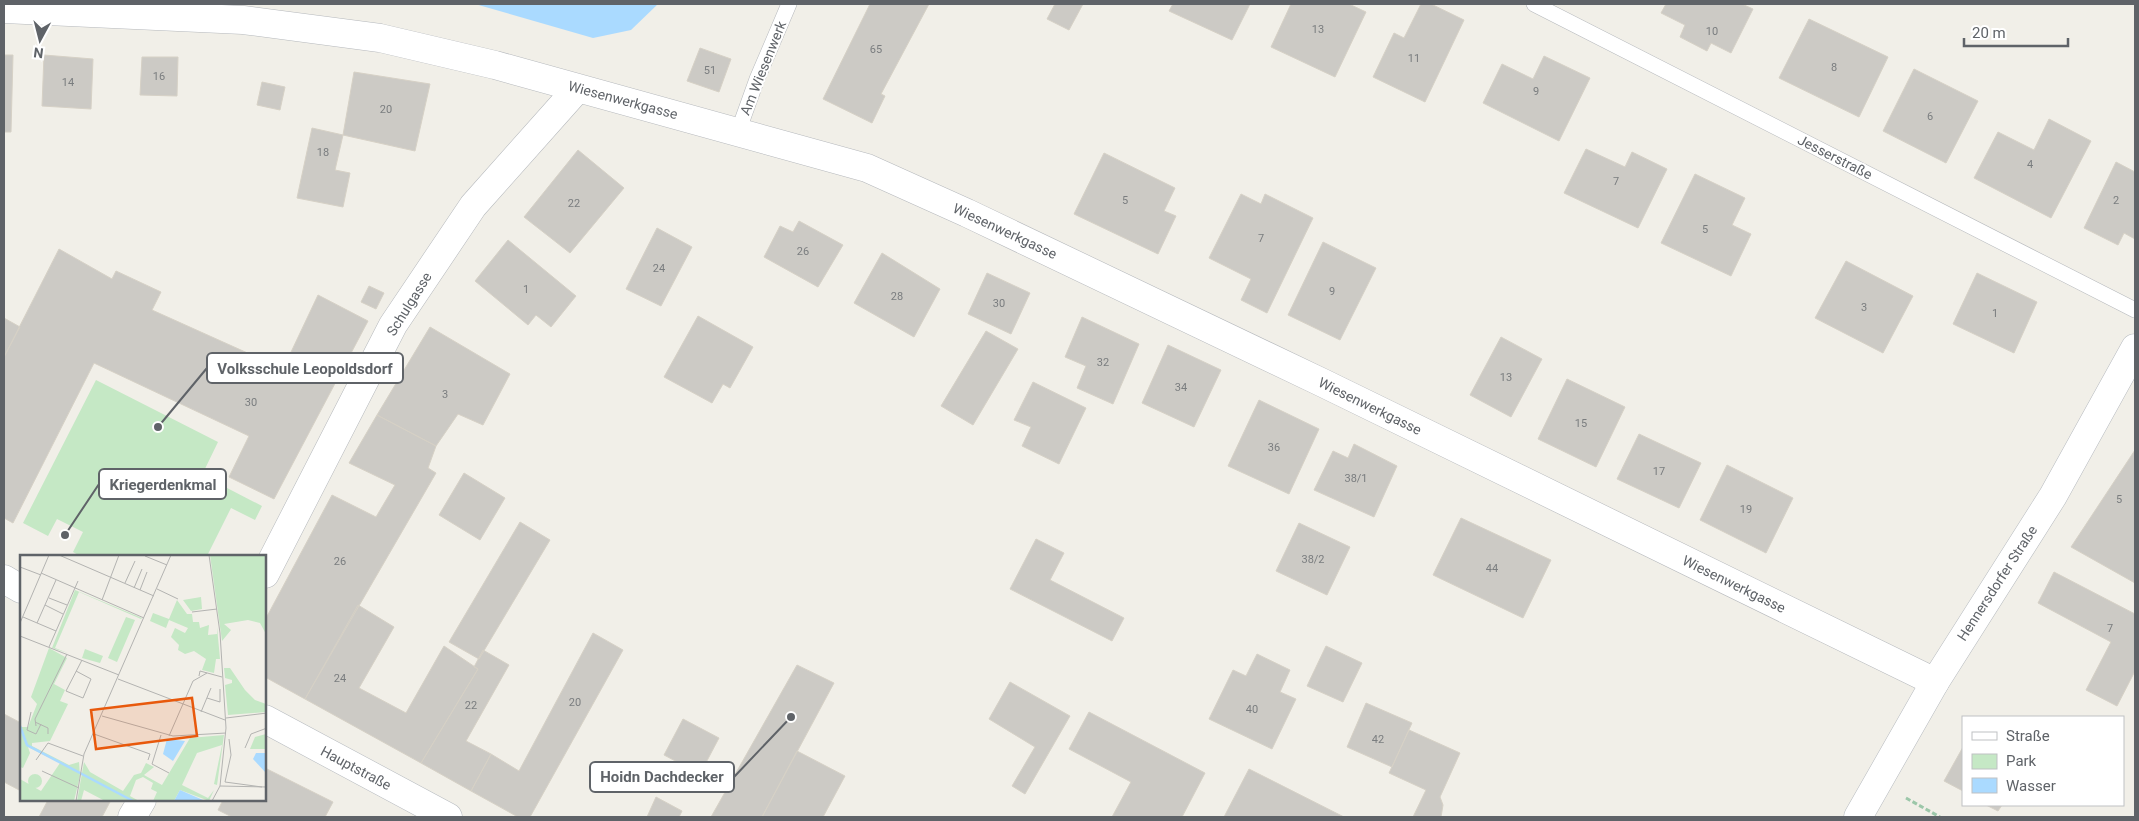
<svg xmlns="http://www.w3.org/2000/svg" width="2139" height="821" font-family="Roboto,sans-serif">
  <rect width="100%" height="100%" fill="#f1efe8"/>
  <path fill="#c5e8c5" d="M96 380 218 442 202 475 262 506 255 520 231 508 207 556H80L73 552 83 532 57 519 48 536 23 523Z"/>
  <path fill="#aadaff" d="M475 4H658L631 30 593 38Z"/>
  <path fill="#cccac5" stroke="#d6d1c6" d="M870 4H929L881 94 885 96 872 123 823 99Z
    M1055 4H1083L1069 30 1047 19Z
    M1173 4H1250L1232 40 1169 11Z
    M1291 4H1349L1366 12 1335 77 1271 47Z
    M1421 4H1431L1464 20 1425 102 1373 77 1394 33 1404 38Z
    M1666 4H1742L1753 9 1731 53 1711 43 1707 51 1680 37 1685 25 1661 13Z
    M1809 19 1888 57 1859 117 1779 78Z
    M700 48 731 59 719 92 687 81Z
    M4 55H13L11 132H4Z
    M44 55 93 59 91 109 42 106Z
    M1544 56 1590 78 1559 141 1483 103 1502 64 1533 79Z
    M142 57H178L177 96 140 95Z
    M1914 69 1978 101 1946 163 1883 131Z
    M354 72 430 84 415 151 343 135Z
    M262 82 285 87 280 110 257 105Z
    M2049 119 2091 141 2051 218 1974 178 1998 132 2034 150Z
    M312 128 343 135 335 170 350 173 343 207 297 198Z
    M1586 149 1625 167 1632 152 1667 169 1638 228 1564 193Z
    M578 150 624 188 570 253 524 217Z
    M1104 153 1175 188 1164 211 1176 216 1158 254 1074 214Z
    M2116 162 2135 172V239L2124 233 2118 245 2084 228Z
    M1695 174 1745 198 1732 225 1751 234 1731 276 1661 243Z
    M1241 194 1261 204 1265 194 1313 218 1267 313 1241 300 1251 279 1209 258Z
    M799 221 843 245 818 287 764 257 780 226 793 232Z
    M657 228 692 247 661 306 626 289Z
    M508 240 576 296 551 327 536 315 528 325 475 281Z
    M1323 242 1376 268 1340 340 1288 315Z
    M59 249 112 279 116 271 161 292 152 310 283 369 318 295 368 321 274 499 229 477 249 436 94 363 13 523 4 518V357Z
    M882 253 940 289 914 337 854 303Z
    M1846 261 1913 296 1883 353 1815 318Z
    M987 273 1030 293 1011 334 968 314Z
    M1977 273 2037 302 2014 353 1953 324Z
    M369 286 384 293 376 309 361 302Z
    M698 316 753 347 730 388 723 384 712 403 664 377Z
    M1082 317 1139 344 1113 404 1077 388 1086 366 1065 357Z
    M4 318 20 327 4 357Z
    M430 327 510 374 483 425 458 414 436 446 377 415Z
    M986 331 1018 349 973 425 941 406Z
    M1501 337 1542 359 1511 417 1470 395Z
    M1168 345 1221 370 1194 427 1142 403Z
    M1567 379 1625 407 1596 467 1538 439Z
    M1033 382 1086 408 1059 464 1022 446 1031 427 1014 420Z
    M1259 400 1319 429 1289 494 1228 466Z
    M377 415 436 446 428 468 436 473 305 699 265 677V620L332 495 376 517 395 485 349 463Z
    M1639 434 1701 463 1679 508 1617 479Z
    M1354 444 1397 466 1374 517 1314 490 1333 451 1348 458Z
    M2135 450V583L2071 547Z
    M1727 465 1793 498 1766 553 1700 520Z
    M464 473 505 498 480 540 439 515Z
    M1461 518 1551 560 1523 618 1433 575Z
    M520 522 550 540 479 659 449 642Z
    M1299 523 1350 547 1327 595 1276 571Z
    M1036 539 1064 553 1050 580 1124 618 1112 641 1010 589Z
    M2054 572 2135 614V671L2117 706 2086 690 2111 642 2038 603Z
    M358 605 394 627 359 688 406 713 444 646 478 669 421 763 305 699Z
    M593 633 623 650 530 817H518L471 791 491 754 519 771Z
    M1326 646 1362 663 1343 702 1307 686Z
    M483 650 509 665 466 741 491 754 471 791 421 763 478 669 474 667Z
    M1257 654 1290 670 1280 692 1296 699 1272 749 1209 719 1233 670 1246 676Z
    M797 665 834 683 762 817H711Z
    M1010 682 1070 716 1025 794 1012 786 1035 747 989 719Z
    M1366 703 1412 723 1392 767 1347 747Z
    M1089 712 1205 773 1182 817H1112L1131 782 1069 749Z
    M4 714 21 723V791L4 782Z
    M683 719 719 738 700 774 664 755Z
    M1409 730 1460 753 1440 797 1443 805 1441 817H1413L1426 790 1389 773Z
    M1963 747V791L1944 781Z
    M797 751 845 776 823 817H762Z
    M265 768 333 802 325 817H232L218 810 223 800H265Z
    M1249 769 1344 817H1224Z
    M656 797 682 811 679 817H647Z
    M48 800H111L102 817H39Z
    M1986 805H2002L1998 811Z"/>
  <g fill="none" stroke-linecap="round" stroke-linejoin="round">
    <g stroke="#b5b8bc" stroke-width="16">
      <path id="lane" d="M1534 4 2135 310
        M738 132 757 79 789 4"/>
    </g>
    <g stroke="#b5b8bc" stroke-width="29">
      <path id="street" d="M4 9 243 20 380 38 495 65 867 168 967 213 1323 383 1935 682
        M265 574 393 325 473 206 578 88
        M132 817 142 800"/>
    </g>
    <g stroke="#b6babf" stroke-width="29">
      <path id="secondary" d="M4 579 21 589
        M265 719 448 817
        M1858 817 1935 682 2053 496 2135 348"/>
    </g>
    <path stroke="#9cc7a9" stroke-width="3" stroke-dasharray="5 2.5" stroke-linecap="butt" d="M1906 798 1940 817"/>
    <use href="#lane" stroke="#fff" stroke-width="15"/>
    <use href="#street" stroke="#fff" stroke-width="28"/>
    <use href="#secondary" stroke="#fff" stroke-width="28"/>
  </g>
  <g text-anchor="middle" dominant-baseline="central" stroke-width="4" stroke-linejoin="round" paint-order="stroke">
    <g font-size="11" fill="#7a7d7f">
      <text x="1318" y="29">13</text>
      <text x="1712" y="31">10</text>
      <text x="876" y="49">65</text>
      <text x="1414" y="58">11</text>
      <text x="1834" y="67">8</text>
      <text x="710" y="70">51</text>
      <text x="159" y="76">16</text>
      <text x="68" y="82">14</text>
      <text x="1536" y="91">9</text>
      <text x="386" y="109">20</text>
      <text x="1930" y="116">6</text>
      <text x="323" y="152">18</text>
      <text x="2030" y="164">4</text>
      <text x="1616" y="181">7</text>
      <text x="1125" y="200">5</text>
      <text x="2116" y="200">2</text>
      <text x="574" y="203">22</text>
      <text x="1705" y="229">5</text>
      <text x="1261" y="238">7</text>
      <text x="803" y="251">26</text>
      <text x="659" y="268">24</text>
      <text x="526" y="289">1</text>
      <text x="1332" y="291">9</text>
      <text x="897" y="296">28</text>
      <text x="999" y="303">30</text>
      <text x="1864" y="307">3</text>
      <text x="1995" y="313">1</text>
      <text x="1103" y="362">32</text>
      <text x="1506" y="377">13</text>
      <text x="1181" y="387">34</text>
      <text x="445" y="394">3</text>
      <text x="251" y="402">30</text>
      <text x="1581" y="423">15</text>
      <text x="1274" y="447">36</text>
      <text x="1659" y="471">17</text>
      <text x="1356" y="478">38/1</text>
      <text x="2119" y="499">5</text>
      <text x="1746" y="509">19</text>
      <text x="1313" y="559">38/2</text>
      <text x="340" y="561">26</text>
      <text x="1492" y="568">44</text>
      <text x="2110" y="628">7</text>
      <text x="340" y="678">24</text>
      <text x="575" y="702">20</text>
      <text x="471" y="705">22</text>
      <text x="1252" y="709">40</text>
      <text x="1378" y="739">42</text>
    </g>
    <g font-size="14" fill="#5f6368" stroke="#fff">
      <text transform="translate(763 68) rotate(-68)">Am Wiesenwerk</text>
      <text transform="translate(623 100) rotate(15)">Wiesenwerkgasse</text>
      <text transform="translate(1835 157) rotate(27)">Jesserstraße</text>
      <text transform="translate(1005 231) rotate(25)">Wiesenwerkgasse</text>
      <text transform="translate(409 304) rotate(-58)">Schulgasse</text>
      <text transform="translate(1370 406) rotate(26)">Wiesenwerkgasse</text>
      <text transform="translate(1997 583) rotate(-57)">Hennersdorfer Straße</text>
      <text transform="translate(1734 584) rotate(26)">Wiesenwerkgasse</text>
      <text transform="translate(356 768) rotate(28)">Hauptstraße</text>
    </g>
  </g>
  <g transform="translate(20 555)">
    <rect width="246" height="246" fill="#f1efe8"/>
    <path d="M190 0H246V79L240 68 228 65 204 69 211 75 202 86ZM55 35 122 63 121 64 59 37 35 93 48 98 32 93ZM181 42 182 54 171 56 163 45ZM157 45 167 59H172L173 67H179L180 73 189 70 188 80 197 79V72L200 104H196L194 118 182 115 186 104 174 96 165 99 158 95 159 90 151 82 155 73 165 78 168 73 149 65 146 73 130 66 133 58 149 64ZM106 62 115 65 97 107 88 103ZM29 93 47 103 34 129 45 135 40 146 48 149 30 186 12 188V191L49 210 59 207 60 221 54 246H0V224L21 236 40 208 8 192 10 198 3 213 0 212V167L1 172H8L17 149 11 142ZM65 94 83 101 80 108 62 103ZM204 113H210L225 135 235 145 246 149V157L208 160 205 130 212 128V125L205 123ZM246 179V194H230L235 182ZM204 180 197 230 194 229 202 190 177 198 162 230 188 243 194 235 189 246 160 235 154 246H133L137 237 131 234 133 228 123 222 116 225 110 241 119 246H85L64 235 61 246H57L64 207 70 217 103 236 114 220 121 218 126 208 134 212 124 220 142 230 170 183ZM8 226a7 7 0 1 1 14 0a7 7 0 1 1-14 0Z" fill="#c5e8c5"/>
    <path d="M147 184 165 186 153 206 143 199ZM236 198H246V218L233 204ZM160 235 183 245 184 246H154Z" fill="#aadaff"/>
    <path fill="none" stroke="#aadaff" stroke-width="2.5" d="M0 171 7 190 113 246"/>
    <path fill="none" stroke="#b3b3b1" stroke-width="1" d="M39 0 134 41M189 0 200 78 206 173 200 231 192 246M125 1 147 10M0 12 21 20M21 18 124 63M105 28 115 6M114 33 122 14M137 34 158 44M120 35 127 17M29 43 47 50M82 45 99 0M25 50 43 59M172 57 197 54M3 62 36 76M0 68 29 0M17 68 36 25M0 81 99 120M29 92 58 26M56 116 71 124 63 143 46 136 62 105M179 121 180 116 202 122M98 124 205 165M187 143 200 147V134M11 157 7 175 16 179 21 169M181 157 191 133M82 161 153 181 206 178M206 163 247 158M15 167 28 173V179M16 171 15 164 47 99M74 179 130 199 128 205M141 180 132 209 149 218M149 181 173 126 187 118M209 184 211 200 205 227 242 232M225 193 231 179 247 173M16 205 28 188 63 201M22 216 59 233M200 231 247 232M56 246 64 199 151 0"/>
    <path fill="#e8590c" fill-opacity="0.15" stroke="#e8590c" stroke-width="2.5" d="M172 143 177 181 76 194 71 155Z"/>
    <rect width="246" height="246" fill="none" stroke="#5f6368" stroke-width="2.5"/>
  </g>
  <path fill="none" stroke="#5f6368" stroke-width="2" d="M158 427L207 368M65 535L99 484M791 717L734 777"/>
  <g fill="#5f6368" stroke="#fff" stroke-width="2">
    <circle cx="158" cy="427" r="5"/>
    <circle cx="65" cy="535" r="5"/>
    <circle cx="791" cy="717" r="5"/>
  </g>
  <g fill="#fff" stroke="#5f6368" stroke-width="2">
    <rect x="207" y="353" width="196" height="30" rx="5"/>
    <rect x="99" y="469" width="127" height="30" rx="5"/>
    <rect x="590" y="762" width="144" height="30" rx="5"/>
  </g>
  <g font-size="15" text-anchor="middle" font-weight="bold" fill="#5f6368">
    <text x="305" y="374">Volksschule Leopoldsdorf</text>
    <text x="163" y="490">Kriegerdenkmal</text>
    <text x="662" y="782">Hoidn Dachdecker</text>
  </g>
  <rect width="2139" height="821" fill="none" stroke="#5f6368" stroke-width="10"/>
  <rect x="1962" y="716" width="162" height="90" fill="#ffffff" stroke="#bfc1c3"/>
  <rect x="1972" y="732" width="25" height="8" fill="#ffffff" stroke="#bfc1c3"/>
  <text x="2006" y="741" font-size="15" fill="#5f6368">Straße</text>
  <rect x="1972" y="754" width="25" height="15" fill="#c5e8c5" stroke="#bfc1c3"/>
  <text x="2006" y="766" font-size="15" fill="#5f6368">Park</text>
  <rect x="1972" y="778" width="25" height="15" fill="#aadaff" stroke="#bfc1c3"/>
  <text x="2006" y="791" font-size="15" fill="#5f6368">Wasser</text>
  <g transform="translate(40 40) rotate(187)" stroke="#ffffff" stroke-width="4" paint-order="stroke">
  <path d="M0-4L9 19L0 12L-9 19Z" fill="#5f6368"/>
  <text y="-8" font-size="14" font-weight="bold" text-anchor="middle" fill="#5f6368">N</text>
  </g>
  <path d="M1964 38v8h104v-8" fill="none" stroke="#5f6368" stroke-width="2.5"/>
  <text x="1972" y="38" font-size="15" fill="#5f6368" stroke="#ffffff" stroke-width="4" paint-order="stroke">20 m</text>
</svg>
